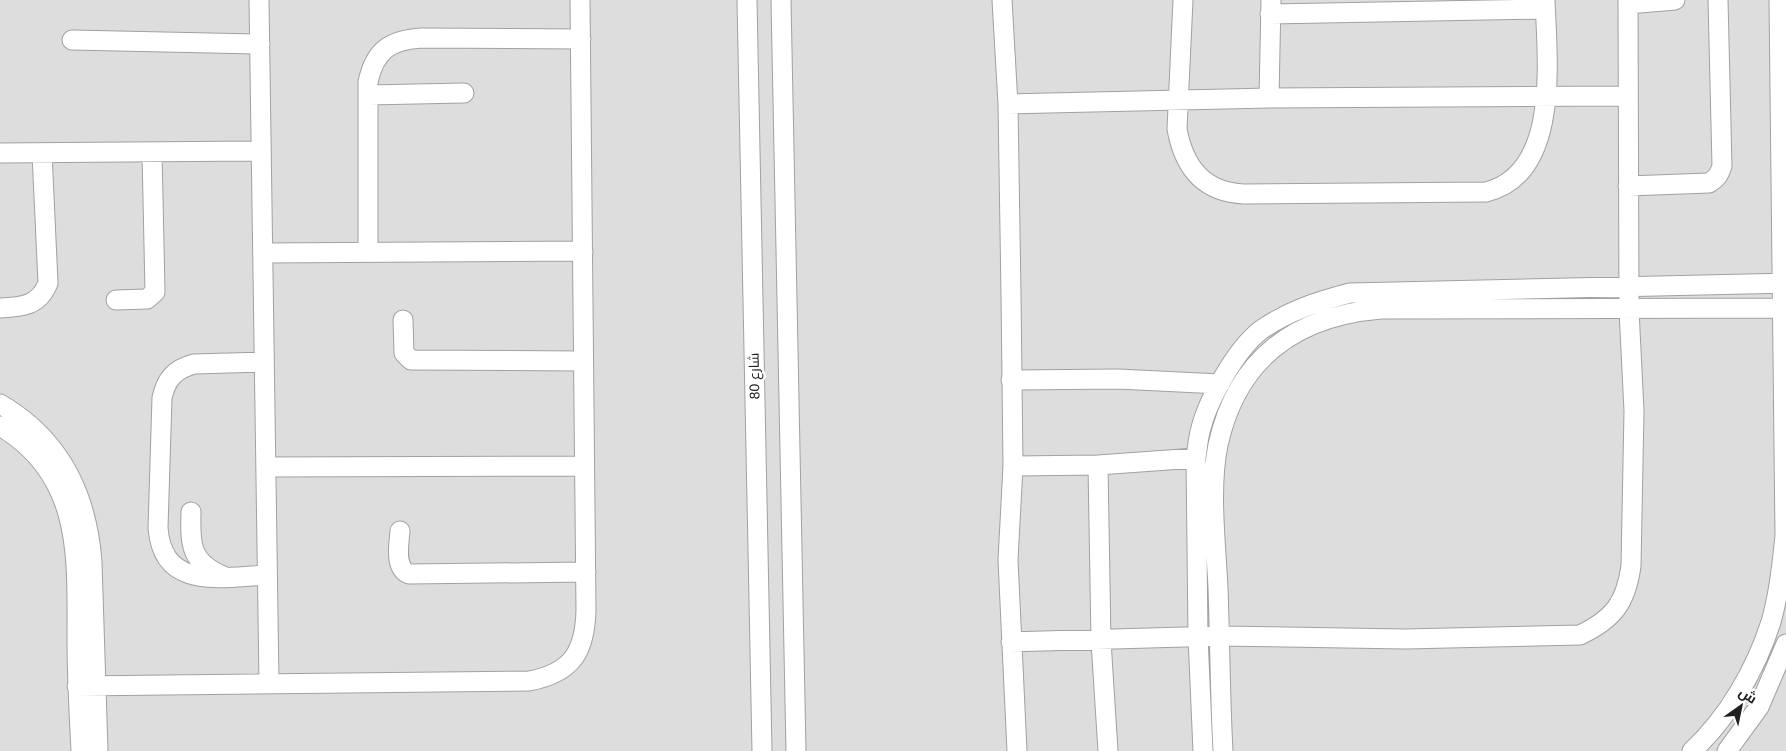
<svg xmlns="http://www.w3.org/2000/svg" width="1786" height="751" font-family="Arial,Cairo,sans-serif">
  <rect width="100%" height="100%" fill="#f0eee8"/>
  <path fill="#dedddd" d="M0 0H1786V751H0Z"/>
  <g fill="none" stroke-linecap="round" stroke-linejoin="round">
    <g stroke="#a1a1a1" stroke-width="21">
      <path id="minor" d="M259 0 269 683
        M747 0 762 751
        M781 0 796 751
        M1002 0 1008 104 1011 294 1013 466 1008 560 1017 751
        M1183 0 1177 129C1184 167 1203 192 1244 194L1486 192C1561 174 1547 58 1545 0
        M1628 4 1675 0
        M1270 14 1545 9
        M72 40 260 44
        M368 95 464 93
        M1269 98 1271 0
        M1008 104 1269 98 1628 96
        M0 153 261 151
        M1628 186 1709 183C1717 178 1719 175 1722 166L1718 0
        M368 252V82C375 50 390 40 422 38L581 39
        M263 253 583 251
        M116 300 147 299 155 292 152 152
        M0 308C22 307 39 306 48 283L42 153
        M403 320 404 353 411 360 583 361
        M263 362 194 364C175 369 166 379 162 398L158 528C163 591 221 577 267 575
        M1011 380 1118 379 1220 384
        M0 404C60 439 87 495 92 562L98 751
        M0 426C83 475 77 557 77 640 77 677 79 714 81 751
        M1098 465 1101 641 1108 751
        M1013 466 1098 465 1196 458
        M266 467 584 466
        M191 512C190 544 190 562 223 576
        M400 531C399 544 394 568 409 574L586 572
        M1011 642 1220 636 1405 639 1580 635C1614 619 1626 602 1631 566L1634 411 1629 310 1628 0
        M77 686 529 681C572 673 585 652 586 610L580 0
        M1203 751 1198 637 1196 458C1197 450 1198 440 1200 432 1207 401 1236 349 1261 330 1288 311 1319 301 1350 293L1786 283
        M1223 751C1220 697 1220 642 1218 588 1216 544 1209 489 1218 445 1237 358 1296 316 1381 309L1786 308
        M1692 751C1728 718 1756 669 1771 622 1779 594 1782 564 1785 536L1779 0
        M1727 751 1759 707 1786 644"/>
    </g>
    <use href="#minor" stroke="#fff" stroke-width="19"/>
  </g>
  <g text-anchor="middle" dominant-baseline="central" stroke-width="4.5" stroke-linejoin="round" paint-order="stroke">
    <g font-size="14" fill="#202020" stroke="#fff">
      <text transform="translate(754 376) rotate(-91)">شارع 80</text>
    </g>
  </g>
  <g transform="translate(1741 706) rotate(33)" stroke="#ffffff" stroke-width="4" paint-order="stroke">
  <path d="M0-4L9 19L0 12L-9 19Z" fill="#202020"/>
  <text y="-8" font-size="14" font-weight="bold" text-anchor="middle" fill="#202020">ش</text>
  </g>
</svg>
